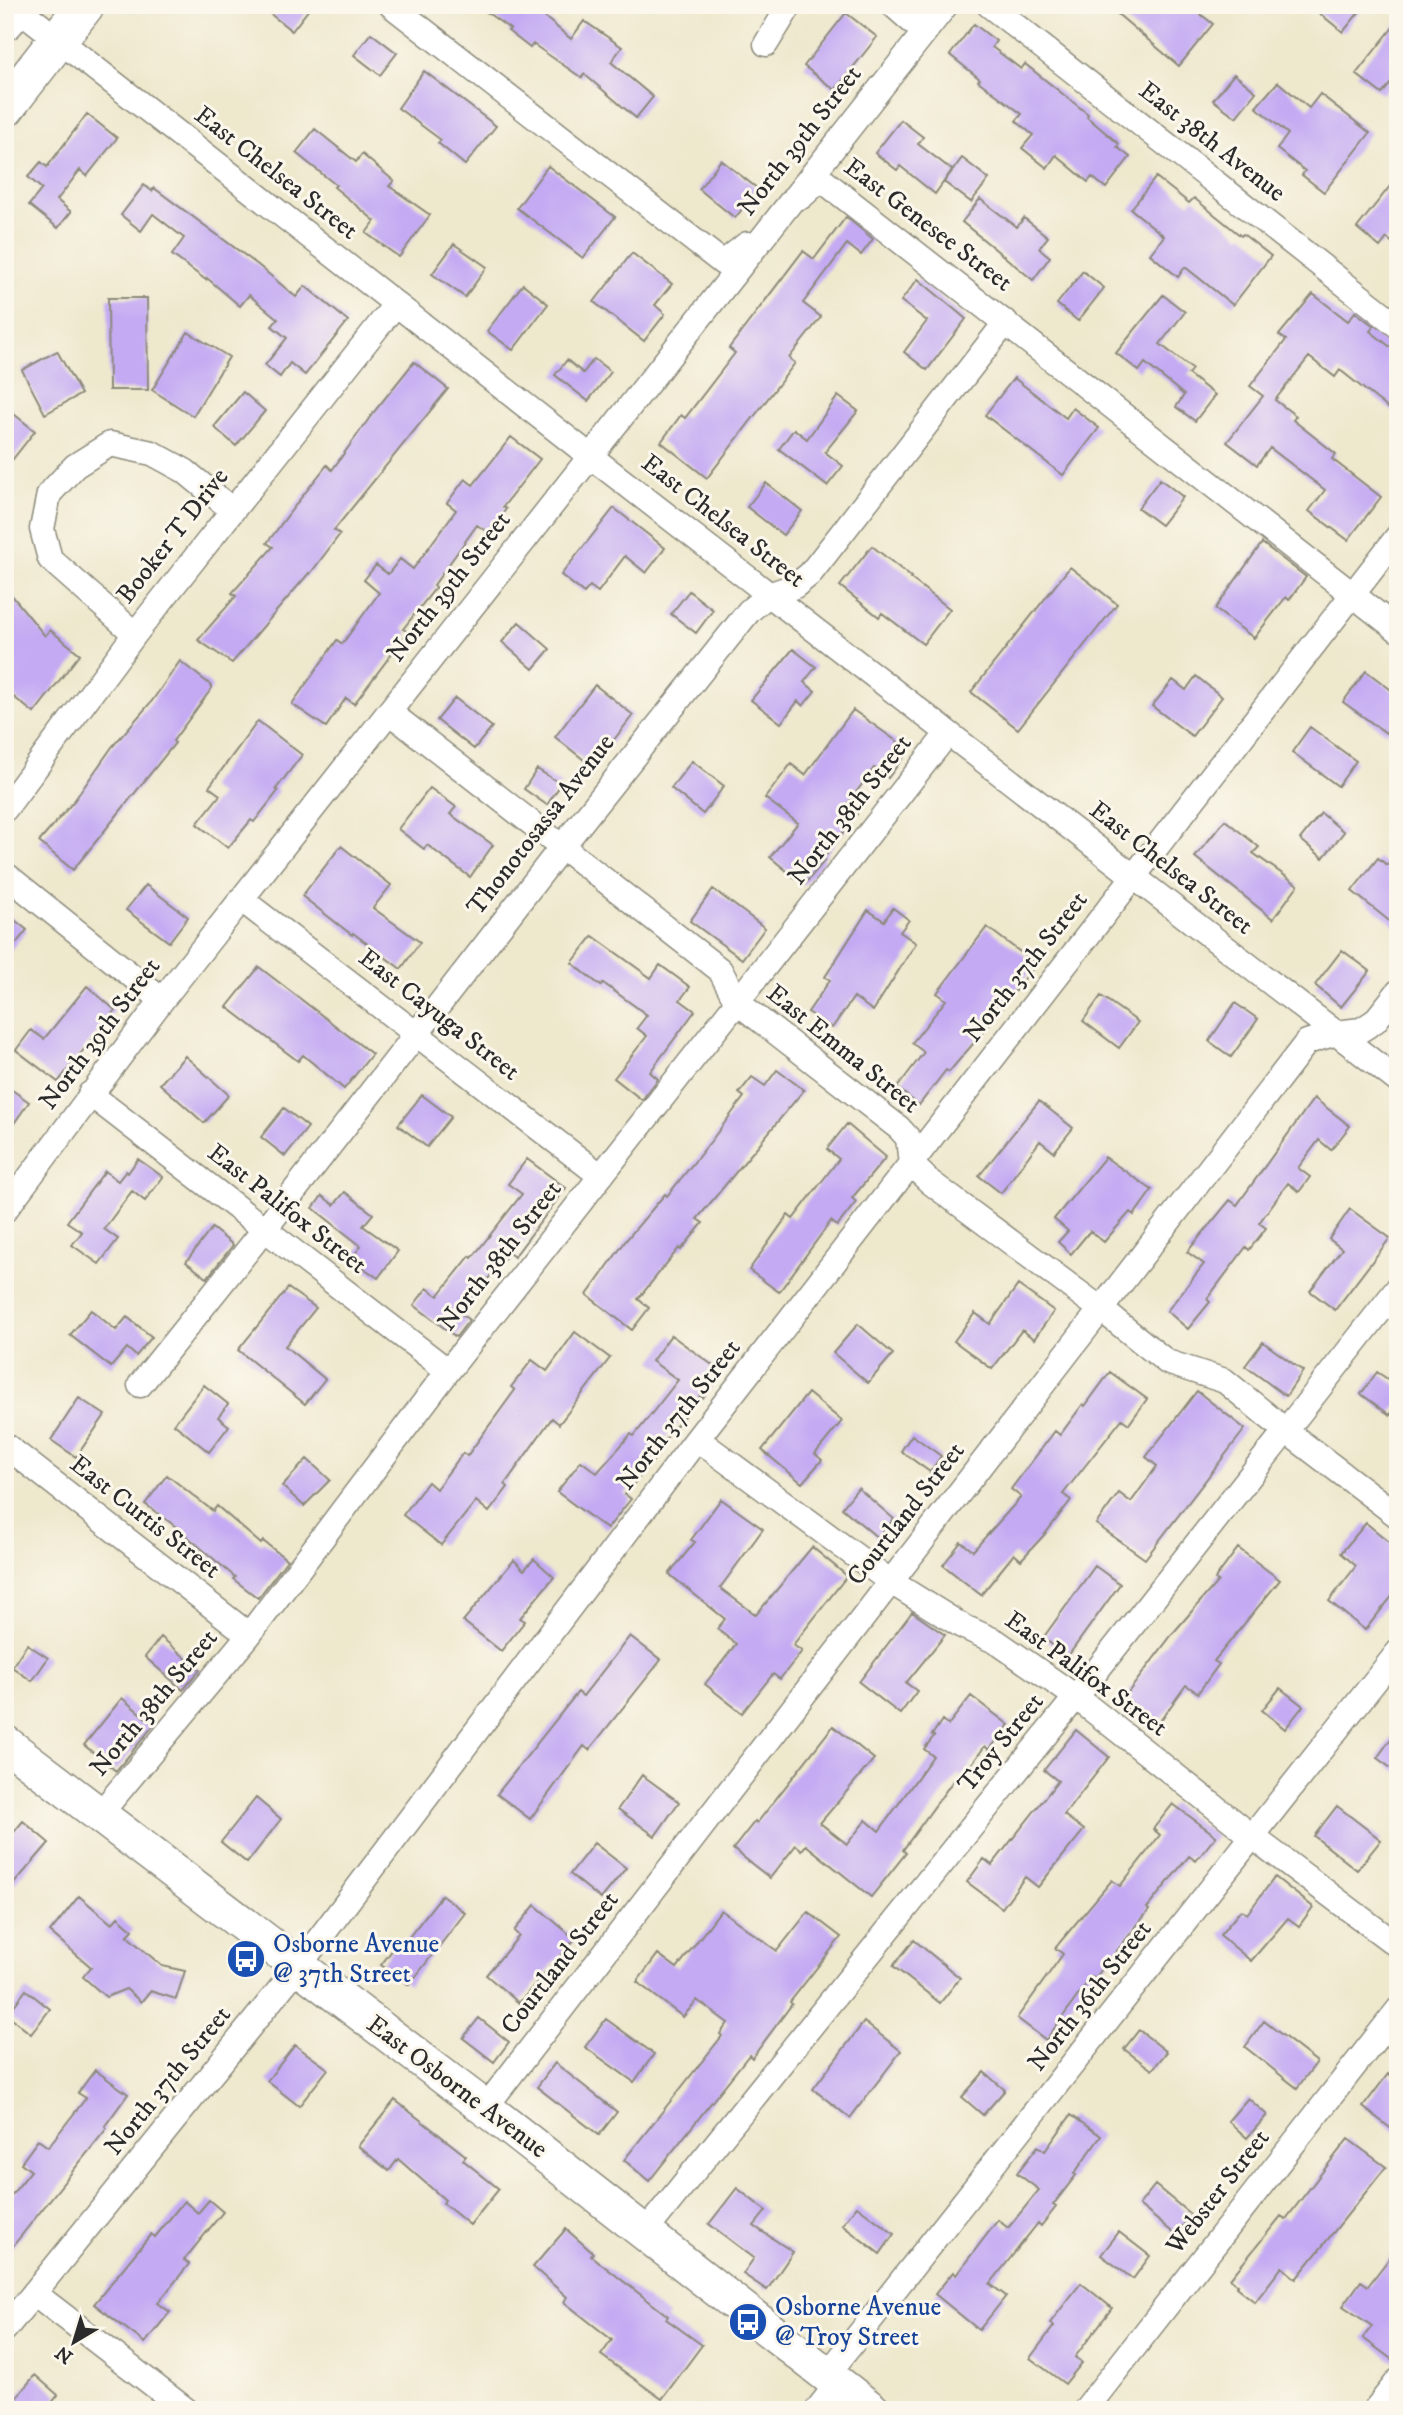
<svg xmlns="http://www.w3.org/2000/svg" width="1403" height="2415" font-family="'IM FELL DW Pica',serif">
  <rect width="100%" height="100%" fill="#fbf7ec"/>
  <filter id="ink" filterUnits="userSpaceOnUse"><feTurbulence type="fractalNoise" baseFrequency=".0143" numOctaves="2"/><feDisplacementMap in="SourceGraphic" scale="14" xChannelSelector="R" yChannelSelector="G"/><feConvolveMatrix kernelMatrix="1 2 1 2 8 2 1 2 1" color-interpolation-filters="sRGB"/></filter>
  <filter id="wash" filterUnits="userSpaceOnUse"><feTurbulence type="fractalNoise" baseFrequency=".00686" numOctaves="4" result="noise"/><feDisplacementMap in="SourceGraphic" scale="28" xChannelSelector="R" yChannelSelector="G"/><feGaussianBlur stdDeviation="1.57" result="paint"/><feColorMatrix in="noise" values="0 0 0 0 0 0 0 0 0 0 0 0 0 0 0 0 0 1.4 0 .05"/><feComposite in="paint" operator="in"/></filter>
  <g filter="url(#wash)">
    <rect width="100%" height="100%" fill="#eee8cd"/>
    <g id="blocks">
      <path fill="#c4aaf3" d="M259 5H312L292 31Z
        M477 5H546L540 13 571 39 584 21 622 47 611 62 653 97 636 118 584 74 582 78 533 44 530 48 508 31 510 29Z
        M1107 5H1189L1213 24 1179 66Z
        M1309 5H1365L1343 32Z
        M846 13 877 37 835 90 804 66Z
        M1398 21V74L1382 94 1356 74Z
        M974 24 996 41 992 47 1021 69 1025 64 1088 114 1087 117 1119 144 1117 147 1130 157 1106 188 1092 177 1088 182 1056 155 1047 168 1022 148 1033 135 1016 121 1022 114 978 81 980 79 950 55Z
        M371 33 397 53 380 75 354 55Z
        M424 71 496 126 465 165 438 143 441 140 398 108Z
        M1234 74 1256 92 1236 117 1213 100Z
        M1278 82 1309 108 1320 94 1370 133 1324 192 1302 175 1305 171 1277 149 1288 134 1256 107Z
        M87 114 117 138 87 176 80 170 57 200 71 212 58 228 29 205 42 189 28 177 41 162 47 167Z
        M901 120 923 137 918 144 952 170 935 194 900 166 897 170 875 153Z
        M315 129 356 162 362 154 394 181 389 186 430 215 399 257 366 233 375 221 334 187 336 185 296 153Z
        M962 158 989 179 971 202 944 182Z
        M721 160 758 189 735 218 699 189Z
        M548 166 615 217 583 258 517 208Z
        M1398 176V248L1387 238 1380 247 1357 228Z
        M1156 177 1189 203 1194 198 1241 236 1243 234 1271 256 1233 305 1185 267 1178 277 1150 254 1164 236 1131 209Z
        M144 185 152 191 154 188 258 265 296 297 305 286 348 321 305 375 290 363 280 377 265 365 287 338 272 326 278 319 249 295 240 306 207 278 206 280 172 255 184 238 153 214 141 231 121 215Z
        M980 199 1017 227 1024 218 1048 237 1039 248 1050 257 1033 280 962 222Z
        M846 217 873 239 861 255 847 244 803 303 821 317 789 358 795 363 707 478 661 442 681 415 685 418 735 353 729 348 803 251 814 259Z
        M454 244 487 267 465 297 432 274Z
        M632 253 672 284 655 305 665 314 644 341 594 302Z
        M1083 271 1104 288 1078 321 1057 304Z
        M918 279 966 319 927 370 904 352 927 321 901 301Z
        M523 284 548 304 513 350 487 331Z
        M1313 294 1348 321 1355 312 1374 326 1370 331 1398 353V416L1340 370 1335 377 1309 357 1275 400 1296 416 1293 420 1336 454 1332 459 1381 497 1348 540 1309 511 1325 490 1270 448 1257 465 1227 442 1263 396 1250 386 1286 340 1279 335Z
        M1163 295 1185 312 1160 344 1192 369 1188 374 1215 395 1195 421 1176 407 1184 395 1145 363 1139 371 1116 353Z
        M108 298H147L148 390H109Z
        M188 332 229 357 193 416 152 390Z
        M57 351 81 394 45 414 22 370Z
        M594 359 611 372 588 401 555 375 567 360 583 373Z
        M414 362 448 389 334 530 340 534 310 574 309 573 232 663 198 640 236 596 232 593 273 547 267 543 297 503 327 465 332 470 373 413Z
        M1014 378 1066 418 1073 408 1099 428 1063 475 985 415Z
        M243 392 265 411 236 446 214 427Z
        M838 396 858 411 825 452 843 466 827 486 779 449 794 429 807 439Z
        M5 407 35 431 5 469Z
        M511 437 540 459 503 507 506 509 489 533 477 525 434 585 436 587 403 629 408 632 354 704 346 698 326 727 292 704 337 640 342 644 379 593 364 580 376 565 388 574 400 559 413 569 456 510 447 503 465 479 473 485Z
        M1160 479 1183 497 1161 525 1138 508Z
        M766 483 802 511 783 535 747 507Z
        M614 508 665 548 646 573 625 556 598 592 590 586 584 593 561 575Z
        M1262 543 1306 577 1289 600 1286 597 1254 638 1215 609Z
        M872 546 911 577 910 578 950 609 923 644 882 613 879 617 840 586Z
        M1070 567 1117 604 1018 729 971 692Z
        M5 587 45 636 50 630 80 654 34 713 5 690Z
        M689 591 713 610 696 633 671 614Z
        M519 622 550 649 533 669 502 642Z
        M793 649 816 667 804 682 815 691 803 706 798 701 781 723 751 700Z
        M180 661 212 686V688L173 741 175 743 73 870 39 842 74 801 112 747 152 701Z
        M1366 671 1398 695V717L1386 733 1343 702Z
        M1196 676 1222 697 1192 736 1152 706 1173 680 1186 690Z
        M595 685 633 715 593 767 555 737Z
        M455 698 492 727 474 749 437 720Z
        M853 710 909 750 888 778 874 768 846 806 857 814 823 859 825 860 804 885 770 857 798 823 765 798 791 764 805 775Z
        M258 721 302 755 276 789 278 791 254 822 251 820 228 848 197 824 220 795 209 787Z
        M1310 727 1356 761 1338 786 1292 752Z
        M692 761 724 786 703 814 671 788Z
        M537 769 561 784 547 805 524 789Z
        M430 788 456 807 450 814 493 845 470 877 427 845 424 849 398 829Z
        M1321 813 1344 832 1323 858 1300 839Z
        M1225 820 1259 847 1253 853 1298 885 1273 919 1195 857Z
        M341 846 391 885 373 908 420 942 401 969 353 933 352 935 302 896Z
        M1398 852V928L1352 891 1378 858 1387 865Z
        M146 885 188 917 169 942 126 910Z
        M713 889 765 928 742 959 690 921Z
        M893 908 909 920 900 932 916 943 873 1011 854 997 832 1028 808 1012 830 980 825 977 868 910 884 921Z
        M5 912 27 930 5 957Z
        M987 927 1036 964 984 1031 949 1072 946 1070 919 1105 897 1088 924 1052 912 1043 946 1000 937 993Z
        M593 936 651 978 660 965 690 987 680 1000 695 1011 650 1072 658 1079 642 1100 614 1078 647 1036 637 1028 647 1015 603 983 601 986 572 963Z
        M1342 950 1370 971 1341 1007 1315 985Z
        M259 967 372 1054 344 1089 303 1055 298 1061 227 1007Z
        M87 986 115 1010 58 1082 16 1050 31 1030 44 1039Z
        M1101 996 1138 1022 1119 1048 1083 1021Z
        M1235 1003 1258 1019 1231 1057 1209 1041Z
        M185 1056 229 1095 204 1123 160 1084Z
        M777 1070 804 1090 697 1219 703 1223 681 1250 679 1248 638 1299 649 1308 632 1330 587 1295 627 1239 665 1194 667 1196 711 1141 744 1097 739 1093 752 1077 765 1086Z
        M5 1085 29 1102 5 1136Z
        M422 1095 451 1117 427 1147 398 1125Z
        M1314 1098 1350 1126 1331 1150 1319 1140 1298 1168 1310 1177 1299 1192 1288 1183 1259 1223 1266 1228 1249 1250 1246 1247 1207 1299 1210 1302 1188 1329 1167 1311 1204 1264 1187 1252 1230 1200 1237 1205Z
        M1039 1101 1073 1128 1054 1152 1040 1141 1001 1193 979 1176Z
        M284 1108 308 1127 285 1156 261 1137Z
        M847 1124 886 1157 852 1198 856 1202 837 1226 831 1221 779 1292 749 1270 788 1215 793 1219 839 1159 827 1149Z
        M1105 1157 1152 1190 1134 1215 1130 1212 1104 1242 1090 1231 1071 1254 1058 1242 1068 1231 1054 1219Z
        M138 1159 163 1177 145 1201 132 1191 104 1229 118 1239 99 1264 72 1245 82 1232 67 1222 105 1171 118 1181 126 1171 128 1173Z
        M527 1159 566 1188 514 1257 509 1253 460 1313 469 1320 456 1337 414 1305 427 1288 438 1296 470 1256 472 1258 522 1194 508 1184Z
        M345 1192 373 1214 363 1226 398 1251 378 1278 351 1259 361 1246 313 1208 322 1196 334 1205Z
        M1350 1209 1390 1238 1335 1310 1310 1291 1342 1249 1329 1239Z
        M212 1228 233 1245 207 1278 186 1262Z
        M1018 1285 1054 1311 1034 1339 1022 1330 992 1369 954 1341 975 1313 990 1324Z
        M288 1288 316 1308 285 1346 325 1379 305 1404 238 1350Z
        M91 1310 116 1330 127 1317 152 1337 136 1356 127 1348 111 1367 70 1335Z
        M858 1324 893 1354 868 1383 833 1353Z
        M575 1332 610 1358 559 1424 552 1418 505 1484 508 1487 489 1512 476 1501 441 1545 403 1515 428 1482 436 1489 463 1453 467 1456 515 1390 511 1387 532 1360 547 1371Z
        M671 1335 722 1372 703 1398 700 1396 654 1453 657 1456 625 1494 631 1499 607 1529 557 1492 581 1461 597 1473 631 1434 634 1436 678 1380 652 1361Z
        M1263 1342 1303 1371 1286 1396 1245 1366Z
        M1110 1372 1147 1399 1129 1424 1122 1419 1063 1494 1071 1500 1045 1534 1021 1560 1014 1554 981 1595 943 1565 961 1542 973 1551 1021 1497 1011 1489 1055 1431 1060 1435 1083 1404 1085 1406Z
        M1377 1372 1398 1386V1404L1390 1415 1361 1394Z
        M204 1385 228 1404 218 1417 229 1426 209 1452 174 1424Z
        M1197 1391 1245 1429 1145 1559 1096 1524 1119 1493 1131 1502 1157 1466 1146 1457Z
        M808 1393 842 1421 815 1454 822 1460 802 1483 762 1450Z
        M79 1398 105 1415 76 1457 51 1440Z
        M912 1435 941 1456 930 1472 901 1451Z
        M307 1459 330 1480 304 1506 282 1486Z
        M167 1475 213 1511 217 1506 261 1544 263 1541 287 1560 258 1598 233 1579 235 1577 175 1526 145 1504Z
        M858 1488 894 1519 878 1538 842 1508Z
        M721 1499 763 1529 720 1588 756 1615 812 1547 847 1576 793 1645 802 1651 780 1679 773 1674 742 1713 705 1684 736 1644 717 1629 725 1619 669 1574 695 1542 691 1540Z
        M1366 1523 1398 1549V1589L1365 1630 1329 1601 1356 1566 1341 1553Z
        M1238 1548 1280 1580 1214 1661 1219 1664 1198 1693 1186 1685 1155 1728 1120 1703 1174 1632 1218 1581 1215 1579Z
        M534 1559 554 1577 520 1618 525 1621 501 1651 463 1621 514 1560 524 1570Z
        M1095 1566 1120 1584 1068 1656 1043 1638Z
        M912 1612 945 1635 906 1683 917 1691 900 1714 859 1682Z
        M630 1636 661 1660 589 1750 584 1746 530 1819 497 1794 578 1692 583 1696Z
        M161 1637 200 1670 183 1690 145 1657Z
        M27 1644 48 1658 32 1681 12 1667Z
        M1280 1688 1303 1706 1285 1729 1262 1710Z
        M971 1696 1009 1725 989 1750 985 1746 962 1777 958 1774 903 1850 906 1853 871 1897 806 1845 802 1850 796 1845 770 1878 733 1849 755 1821 757 1823 833 1726 874 1759 820 1823 847 1844 866 1820 879 1831 933 1756 924 1749 934 1736 932 1735 942 1720 948 1725Z
        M122 1698 154 1725 116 1771 84 1745Z
        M1398 1729V1773L1377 1758Z
        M1076 1730 1109 1757 1064 1815 1084 1830 1038 1887 1025 1877 1002 1908 967 1882 984 1859 992 1865 1058 1781 1044 1770Z
        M642 1775 679 1802 655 1836 618 1809Z
        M256 1798 281 1819 247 1863 221 1842Z
        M1173 1804 1216 1836 1196 1861 1189 1856 1147 1908 1149 1910 1127 1938 1095 1978 1092 1976 1046 2040 1017 2018 1063 1954 1055 1948 1112 1880 1120 1886 1160 1835 1153 1829Z
        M1337 1806 1381 1840 1357 1870 1314 1836Z
        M23 1821 49 1843 5 1894V1843Z
        M594 1843 626 1868 601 1899 570 1874Z
        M1275 1877 1313 1907 1299 1926 1288 1918 1251 1961 1220 1935 1241 1910 1247 1914Z
        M442 1895 465 1913 409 1985 381 1965 397 1944 401 1947Z
        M79 1896 112 1924 118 1917 133 1930 127 1936 162 1966 185 1971 176 1999 150 1991 141 2002 126 1989 106 1997 83 1977 91 1967 50 1932Z
        M535 1905 575 1939 519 2003 486 1975 519 1936 514 1931Z
        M721 1910 777 1951 808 1912 841 1937 790 2002 792 2004 752 2058 749 2055 649 2181 624 2160 722 2036 720 2034 728 2023 697 2000 683 2017 637 1982 658 1954 677 1968Z
        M914 1940 960 1978 940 2003 893 1966Z
        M26 1990 50 2009 31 2034 7 2015Z
        M479 2018 509 2042 494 2062 463 2038Z
        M606 2019 654 2054 634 2082 585 2047Z
        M1264 2021 1317 2062 1297 2088 1245 2047Z
        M864 2022 901 2051 850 2118 813 2089Z
        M1139 2030 1167 2052 1152 2070 1124 2049Z
        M295 2045 328 2069 299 2106 267 2081Z
        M555 2063 617 2112 599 2135 537 2087Z
        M95 2070 128 2094 105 2126 107 2128 5 2256V2203L31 2171 21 2163 38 2140 48 2147 86 2098 78 2093Z
        M984 2072 1005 2090 983 2115 962 2097Z
        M1388 2074 1398 2082V2134L1363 2107Z
        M1248 2098 1267 2115 1247 2138 1228 2121Z
        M395 2100 466 2156 463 2160 499 2189 470 2225 443 2203 445 2200 398 2159 389 2171 358 2146Z
        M1071 2115 1101 2136 1074 2174 1076 2175 1053 2205 1056 2207 1041 2226 1038 2223 990 2284 1006 2296 979 2330 935 2294 953 2272 956 2275 998 2220 1008 2228 1039 2190 1017 2173 1038 2146 1045 2151Z
        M1348 2139 1386 2167 1296 2279 1282 2267 1255 2302 1236 2287 1238 2285 1230 2279 1281 2216 1286 2219Z
        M1155 2185 1191 2215 1176 2235 1139 2205Z
        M737 2188 766 2211 754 2226 793 2252 767 2290 743 2274 754 2258 709 2224Z
        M209 2200 223 2212 184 2260 189 2264 158 2303 170 2312 145 2343 94 2304 151 2234 155 2237 184 2201 198 2213Z
        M857 2206 894 2234 880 2254 842 2225Z
        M566 2229 593 2253 591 2256 668 2316 666 2319 702 2345 662 2399 601 2355 612 2340 564 2302 567 2297 533 2267Z
        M1119 2232 1150 2256 1133 2279 1101 2255Z
        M1398 2247V2364L1363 2338 1372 2326 1343 2306 1361 2281 1368 2286Z
        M1081 2283 1112 2308 1075 2357 1082 2363 1065 2384 1030 2358 1054 2326 1050 2323Z
        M35 2375 58 2395 46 2410H6Z"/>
    </g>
  </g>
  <g filter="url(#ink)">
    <use href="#blocks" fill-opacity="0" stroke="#8c8a7c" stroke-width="2"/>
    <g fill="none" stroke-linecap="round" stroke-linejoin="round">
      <g stroke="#8c8a7c" stroke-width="27">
        <path id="street" d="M14 5 590 456 1398 1081
          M391 5 723 263 747 244
          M893 5 924 32
          M989 5 1398 326
          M766 44 790 5
          M801 197 821 179 1398 630
          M135 634 50 559 42 529 49 494 75 466 110 444 152 453 185 471 231 509
          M389 712 720 970 737 1002 899 1128 908 1138 911 1164 930 1182 1102 1310 1167 1362 1225 1381 1286 1431 1398 1516
          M5 809 135 634 395 305
          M5 874 162 1000
          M242 900 601 1176
          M90 1094 448 1371
          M5 1210 162 1000 946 5
          M140 1385 264 1230 561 848 749 611 768 595 795 586 810 574 1006 322
          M697 1439 891 1582 962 1626 997 1642 1076 1697 1253 1837 1398 1946
          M5 1445 249 1635
          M99 1815 249 1635 448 1371 948 733
          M485 2108 1307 1042 1336 1033 1361 1030 1375 1021 1398 992
          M645 2232 1076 1697 1398 1288
          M34 2293 186 2410
          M5 2329 298 1967 697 1439 1398 536
          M827 2375 1398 1652
          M817 2410 838 2383
          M1085 2410 1398 2010
          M1375 2410 1398 2381"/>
      </g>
      <g stroke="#8c8a7c" stroke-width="38">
        <path id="secondary" d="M5 1743 485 2108 872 2410"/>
      </g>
      <g stroke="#8c8a7c" stroke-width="41">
        <path id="primary" d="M5 21 18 5
          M5 108 85 5"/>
      </g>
      <use href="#street" stroke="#fff" stroke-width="24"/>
      <use href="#secondary" stroke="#fff" stroke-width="35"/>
      <use href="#primary" stroke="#fff" stroke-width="38"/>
    </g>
  </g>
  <defs>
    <g id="bus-disc" transform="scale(2.0125)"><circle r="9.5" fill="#1a4fb4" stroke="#fbf7ec"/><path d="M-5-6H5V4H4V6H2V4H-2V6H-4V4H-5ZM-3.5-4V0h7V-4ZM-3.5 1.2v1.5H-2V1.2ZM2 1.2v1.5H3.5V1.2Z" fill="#fff"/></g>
  </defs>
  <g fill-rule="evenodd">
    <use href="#bus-disc" x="246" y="1959"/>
    <use href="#bus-disc" x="748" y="2322"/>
  </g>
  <g text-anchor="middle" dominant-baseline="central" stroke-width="6" stroke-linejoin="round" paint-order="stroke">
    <g font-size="26" fill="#2b2b2b" stroke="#fbf7ec">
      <text transform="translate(800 141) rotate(-52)">North 39th Street</text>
      <text transform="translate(1212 142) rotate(38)">East 38th Avenue</text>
      <text transform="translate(276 173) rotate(38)">East Chelsea Street</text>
      <text transform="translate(928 225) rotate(37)">East Genesee Street</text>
      <text transform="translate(723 521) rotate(38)">East Chelsea Street</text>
      <text transform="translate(173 536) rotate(-52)">Booker T Drive</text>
      <text transform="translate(449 587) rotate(-52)">North 39th Street</text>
      <text transform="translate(850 810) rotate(-52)">North 38th Street</text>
      <text transform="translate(541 825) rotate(-52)">Thonotosassa Avenue</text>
      <text transform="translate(1171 868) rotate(38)">East Chelsea Street</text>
      <text transform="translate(1026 967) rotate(-52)">North 37th Street</text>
      <text transform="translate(439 1015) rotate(38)">East Cayuga Street</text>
      <text transform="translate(100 1034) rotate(-53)">North 39th Street</text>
      <text transform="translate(843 1049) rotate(39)">East Emma Street</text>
      <text transform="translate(287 1209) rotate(38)">East Palifox Street</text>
      <text transform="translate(500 1256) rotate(-52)">North 38th Street</text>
      <text transform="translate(679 1415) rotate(-52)">North 37th Street</text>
      <text transform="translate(906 1514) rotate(-52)">Courtland Street</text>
      <text transform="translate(145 1517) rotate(38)">East Curtis Street</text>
      <text transform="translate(1086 1674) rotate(36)">East Palifox Street</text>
      <text transform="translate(154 1703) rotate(-50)">North 38th Street</text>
      <text transform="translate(1001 1743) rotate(-51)">Troy Street</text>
      <text transform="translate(560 1963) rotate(-52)">Courtland Street</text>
      <text transform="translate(1090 1996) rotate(-52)">North 36th Street</text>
      <text transform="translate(168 2081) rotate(-51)">North 37th Street</text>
      <text transform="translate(457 2087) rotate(37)">East Osborne Avenue</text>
      <text transform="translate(1218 2192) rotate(-52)">Webster Street</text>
    </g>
    <g font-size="26" fill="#164399" stroke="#fbf7ec" text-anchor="start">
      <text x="273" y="1944">Osborne Avenue<tspan x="273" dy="30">@ 37th Street</tspan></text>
      <text x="775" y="2307">Osborne Avenue<tspan x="775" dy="30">@ Troy Street</tspan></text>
    </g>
  </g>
  <rect width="1403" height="2415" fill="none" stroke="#fbf7ec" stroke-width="28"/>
  <g transform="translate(74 2342) rotate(218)" stroke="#fbf7ec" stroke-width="5" paint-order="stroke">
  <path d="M0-5L12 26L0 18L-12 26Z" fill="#2b2b2b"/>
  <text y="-10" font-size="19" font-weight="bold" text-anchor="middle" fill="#2b2b2b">N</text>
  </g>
</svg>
